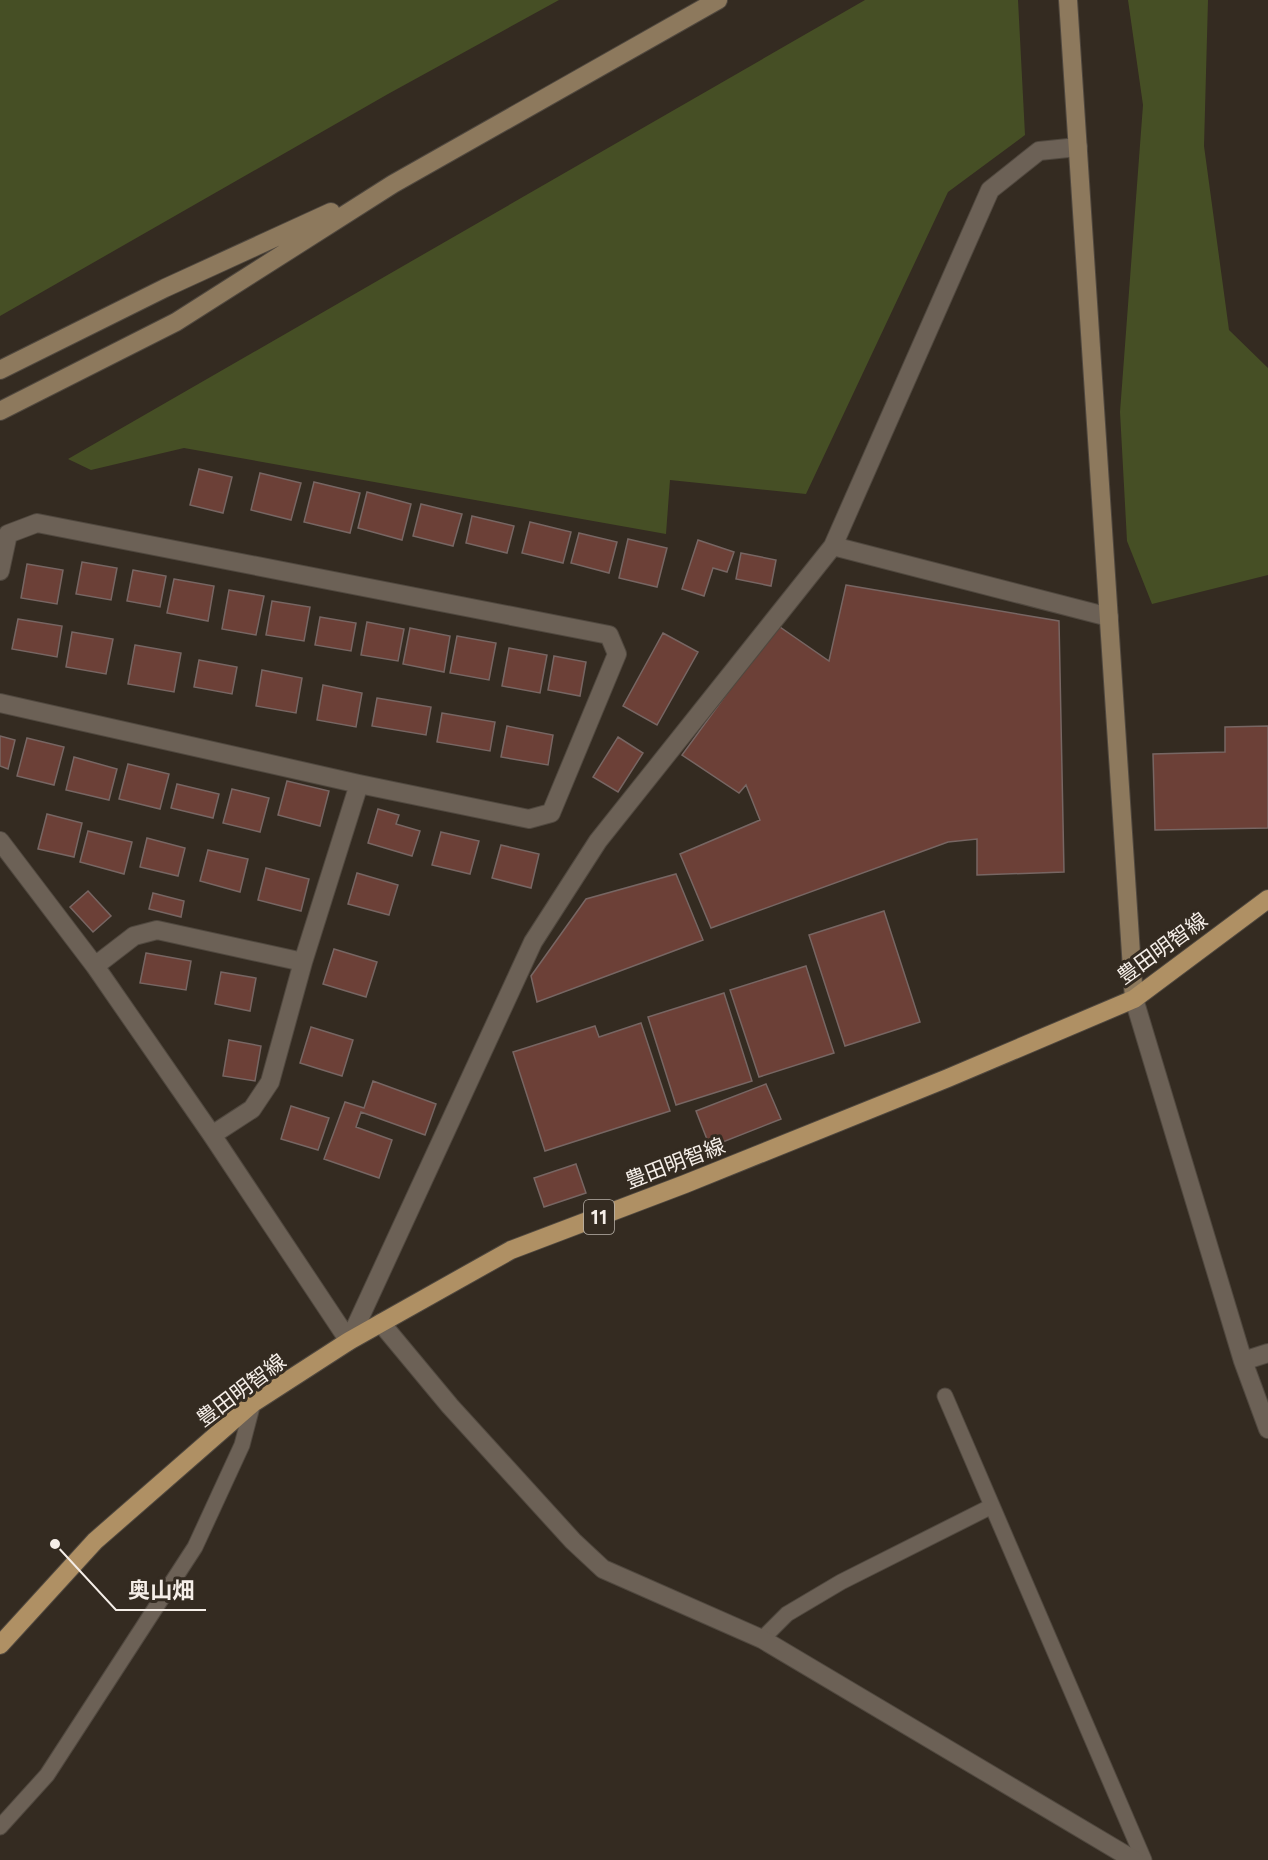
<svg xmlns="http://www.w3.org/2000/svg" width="1268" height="1860" font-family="Figtree,'Noto Sans JP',sans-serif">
  <rect width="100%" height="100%" fill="#342b21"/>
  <path fill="#464f25" d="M0 0H559L388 94 0 316Z
    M865 0H1018L1025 135 948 192 806 494 670 480 666 534 184 448 91 470 68 459Z
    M1128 0H1208L1204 146 1229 330 1268 368V575L1152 604 1127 541 1120 412 1143 105Z"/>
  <path fill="#6c4037" stroke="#776663" stroke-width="1.5" d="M199 469 232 477 223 513 190 505Z
    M260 473 301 483 291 520 251 510Z
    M314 482 360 493 350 533 304 522Z
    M367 492 411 504 402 540 358 528Z
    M421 504 462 514 453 546 413 536Z
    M472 516 514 526 507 553 466 543Z
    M530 522 571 532 563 563 522 553Z
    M579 533 617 542 609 573 571 563Z
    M628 539 667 548 657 587 619 578Z
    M698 540 734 552 727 572 713 568 704 596 682 589Z
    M741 553 776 560 771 586 736 579Z
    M82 562 117 568 111 600 76 594Z
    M27 564 63 570 57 604 21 598Z
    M133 570 166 576 160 607 127 601Z
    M174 579 214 586 208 621 167 613Z
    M846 585 1059 621 1064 872 977 875V839L948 842 711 928 680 854 760 820 746 785 739 793 682 755 777 625 829 661Z
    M229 590 264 596 256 635 222 629Z
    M272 601 310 607 304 641 266 635Z
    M320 617 356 623 351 651 315 645Z
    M18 619 62 626 57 657 12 649Z
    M367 622 404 629 398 661 361 655Z
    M410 628 450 636 444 672 403 664Z
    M72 632 113 639 106 674 66 667Z
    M663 633 698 652 657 725 623 706Z
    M457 636 496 643 489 680 450 673Z
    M135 645 181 653 174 692 128 684Z
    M509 648 547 655 540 693 502 686Z
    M554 656 586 662 580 696 548 690Z
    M199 660 237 667 232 694 194 687Z
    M262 670 302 678 296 713 256 706Z
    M323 685 362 693 356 727 317 720Z
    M377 698 431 707 426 735 372 726Z
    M442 713 495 722 490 751 437 742Z
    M507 726 553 735 548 765 501 757Z
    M1268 726V828L1155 830 1153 754 1225 752V727Z
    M0 736 15 740 8 769 0 766Z
    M618 737 643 753 618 792 593 777Z
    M27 738 64 747 54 785 17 776Z
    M74 757 117 769 109 800 66 790Z
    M128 764 169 774 160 809 119 799Z
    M287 781 329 791 320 826 278 815Z
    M177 784 219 794 213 818 171 808Z
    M232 789 269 798 260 832 223 823Z
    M378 809 399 815 396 824 420 831 412 856 368 843Z
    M47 814 82 823 74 857 38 849Z
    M88 831 132 842 124 874 80 862Z
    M441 832 479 841 470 874 432 865Z
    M147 838 185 848 178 876 140 867Z
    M501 845 539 854 531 888 492 878Z
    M208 850 248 859 240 892 200 881Z
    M266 868 309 879 301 911 258 900Z
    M357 873 398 885 389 915 348 904Z
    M676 874 703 940 537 1002 531 976 586 899Z
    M88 891 111 916 93 932 70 907Z
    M153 893 184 901 181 917 149 909Z
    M884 911 920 1022 845 1046 809 935Z
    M334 949 377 962 366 997 323 984Z
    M146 953 191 961 186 990 140 983Z
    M806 966 834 1053 759 1077 730 990Z
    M221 972 256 978 250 1011 215 1004Z
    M724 993 752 1081 676 1105 648 1017Z
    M641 1023 670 1111 545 1151 513 1052 595 1026 599 1037Z
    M311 1027 353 1040 342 1076 300 1063Z
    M229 1040 261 1046 255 1081 223 1076Z
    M373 1081 436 1104 425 1135 361 1112 356 1127 392 1140 379 1178 324 1159 345 1102 364 1108Z
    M766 1084 781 1119 710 1147 696 1111Z
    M291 1106 329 1118 318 1150 281 1139Z
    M576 1164 586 1193 544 1207 534 1178Z"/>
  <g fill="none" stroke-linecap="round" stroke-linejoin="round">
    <g stroke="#50483f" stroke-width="17">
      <path id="lane" d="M945 1396 1144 1860
        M762 1639 787 1614 841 1582 992 1506
        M0 1827 47 1775 195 1547 242 1445 253 1403"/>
    </g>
    <g stroke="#50483f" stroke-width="20">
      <path id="street" d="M833 546 1109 617
        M0 571 8 534 37 523 609 635 617 654 551 813 529 819 359 784 0 703
        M0 841 95 966 212 1135 349 1341
        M95 966 134 936 157 930 303 962
        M1134 999 1243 1361 1268 1429
        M212 1135 252 1109 270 1082 303 962 359 784
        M381 1323 450 1406 573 1541 603 1569 762 1639 1134 1860
        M349 1341 533 942 598 841 833 546 990 190 1039 151 1078 147
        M1243 1361 1268 1353"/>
    </g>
    <g stroke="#50483f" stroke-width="20">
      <path id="secondary" d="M1068 0 1134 999
        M0 370 165 288 331 212
        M0 411 176 322 393 184 718 0"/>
    </g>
    <g stroke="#50483f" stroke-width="20">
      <path id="primary" d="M0 1645 95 1541 253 1403 349 1341 511 1250 685 1184 948 1078 1134 999 1268 899"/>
    </g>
    <use href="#lane" stroke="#6c6156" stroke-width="15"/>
    <use href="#street" stroke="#6c6156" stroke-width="18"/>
    <use href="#secondary" stroke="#8d795d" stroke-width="18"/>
    <use href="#primary" stroke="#af9064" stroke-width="18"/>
  </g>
  <g text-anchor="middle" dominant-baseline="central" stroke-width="6" stroke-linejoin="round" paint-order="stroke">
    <rect fill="#342b21" stroke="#bbb4ac" stroke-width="1.5" x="584" y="1200" width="30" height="34" rx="4.5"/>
    <g font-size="20" font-weight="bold" fill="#f5eee8">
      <text x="599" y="1217">11</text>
    </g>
    <g font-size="21" fill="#f5eee8" stroke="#342b21">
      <text transform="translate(1162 948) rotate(-36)">豊田明智線</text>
      <text transform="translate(675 1163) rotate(-21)">豊田明智線</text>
      <text transform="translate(241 1390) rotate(-37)">豊田明智線</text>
    </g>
  </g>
  <path fill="none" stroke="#f5eee8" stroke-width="2" d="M55 1544L116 1610H206"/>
  <circle fill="#f5eee8" stroke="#342b21" stroke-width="2" cx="55" cy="1544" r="6"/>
  <g font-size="22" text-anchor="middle" font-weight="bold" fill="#f5eee8" stroke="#342b21" stroke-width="6" stroke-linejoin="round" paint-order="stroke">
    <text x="161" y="1598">奥山畑</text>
  </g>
</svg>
